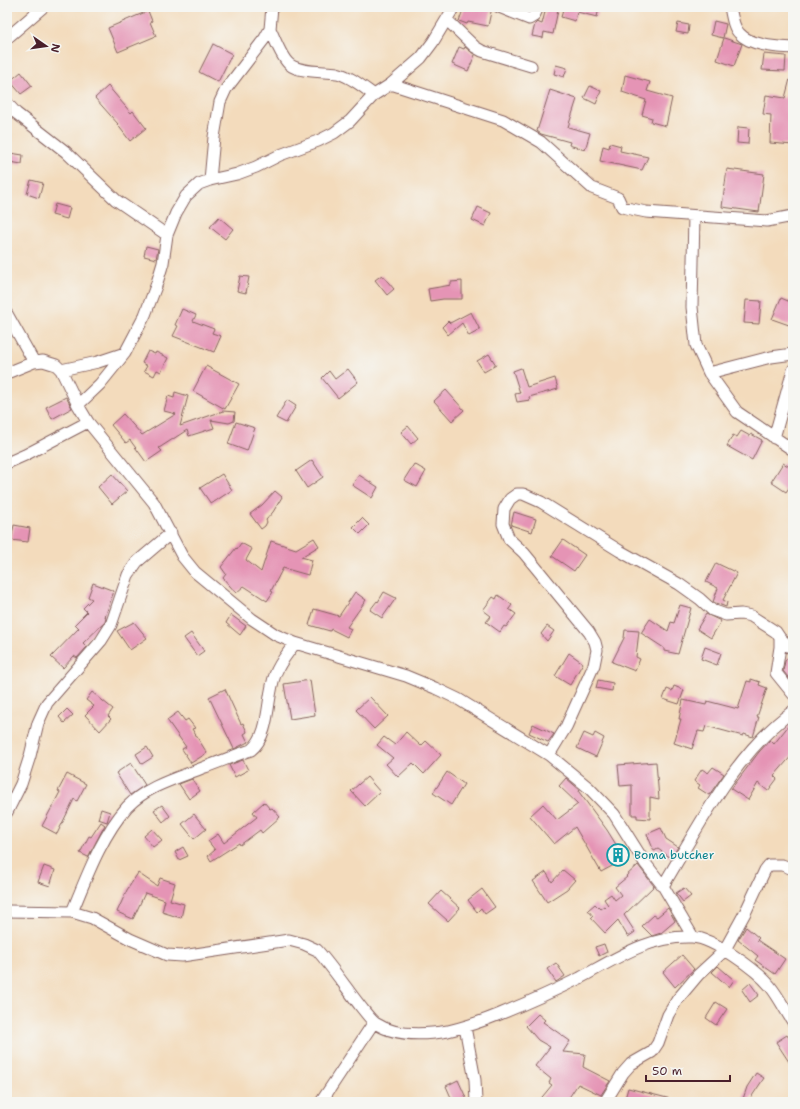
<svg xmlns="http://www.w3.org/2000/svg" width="800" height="1109" font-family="'Shantell Sans',sans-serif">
  <rect width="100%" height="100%" fill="#f6f6f2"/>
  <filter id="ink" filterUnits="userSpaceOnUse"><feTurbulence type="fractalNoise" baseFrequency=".025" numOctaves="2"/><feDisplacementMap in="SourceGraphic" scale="8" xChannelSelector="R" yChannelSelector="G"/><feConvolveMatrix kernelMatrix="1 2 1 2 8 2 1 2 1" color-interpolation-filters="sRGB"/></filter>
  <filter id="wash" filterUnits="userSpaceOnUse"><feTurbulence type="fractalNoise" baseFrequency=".012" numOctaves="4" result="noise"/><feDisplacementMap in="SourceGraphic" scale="16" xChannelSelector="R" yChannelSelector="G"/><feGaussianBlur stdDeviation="0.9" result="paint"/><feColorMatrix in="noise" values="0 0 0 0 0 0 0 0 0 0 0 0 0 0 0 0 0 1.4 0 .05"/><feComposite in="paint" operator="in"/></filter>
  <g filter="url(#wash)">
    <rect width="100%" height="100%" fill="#f3dbbc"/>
    <g id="blocks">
      <path fill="#e594b5" d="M464 7 475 10 476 7H492L488 26 468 22 467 24 459 21Z
        M564 7H594L599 8 597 17 577 12 575 21 561 17Z
        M546 8 558 10 553 34 544 32 543 38 532 36 535 24 537 22 542 24Z
        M148 11 152 21 150 22 156 36 118 52 108 28Z
        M714 21 726 24 723 38 711 35Z
        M678 23 689 25 688 34 676 32Z
        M724 38 742 44 734 66 717 60Z
        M213 44 232 54 218 82 199 72Z
        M459 47 464 49 465 47 475 55 468 71 452 64Z
        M764 54 786 56 785 71 762 70Z
        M556 65 567 68 564 77 554 74Z
        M21 72 32 86 21 94 10 81Z
        M625 75 650 82 647 91 672 98 666 126 651 122 652 118 642 115 646 100 622 92Z
        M790 79H793V105L790 118 793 119V145L770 143 771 115 763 114 766 95 785 98Z
        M108 86 131 113 133 111 146 128 130 141 117 124H118L95 98Z
        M590 86 601 91 596 104 584 98Z
        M550 90 577 99 568 127 590 133 585 150 569 145 570 142 541 134 537 131Z
        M738 127 749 128 748 144 737 143Z
        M610 143 621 146 620 151 648 157 642 170 600 161 603 146 609 148Z
        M10 153 23 155 22 164 9 162Z
        M727 169 764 174 759 212 722 207Z
        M31 180 43 183 39 198 27 194Z
        M55 204 70 208 67 219 52 215Z
        M478 207 491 213 485 226 472 220Z
        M219 217 233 229 225 239 210 227Z
        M146 246 158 249 156 259 144 256Z
        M382 275 394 289 387 295 375 280Z
        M240 276 249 277 246 293 237 291Z
        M462 281V299H443L430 301 428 289 451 285V282Z
        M781 298 793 303V316L789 325 772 319Z
        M746 300 761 301 759 324 744 323Z
        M182 309 196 315 193 321 214 329 212 333 221 336 214 352 173 336 178 326 175 325Z
        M471 312 480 330 469 336 462 323 448 335 442 327 448 321 450 323Z
        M148 351 155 354 156 352 168 358 161 372 157 370 154 376 144 371 147 366 142 363Z
        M489 354 496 365 484 372 477 361Z
        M206 366 239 384 225 409 193 391Z
        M521 368 527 387 555 378 558 389 529 397 530 400 517 402 515 394 520 393 513 371Z
        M348 369 358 382 338 398 322 378 329 371 335 379Z
        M446 390 464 410 452 421 434 401Z
        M175 392 188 396 180 426 223 411 235 412 234 421 229 423 211 420 214 428 189 436 187 430 159 448 162 451 146 462 130 440 126 443 111 425 123 414 142 435 176 414 164 411 168 396 174 398Z
        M66 397 72 408 52 419 46 407Z
        M287 400 296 406 286 423 276 418Z
        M236 422 255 428 247 451 228 444Z
        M408 426 418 438 411 444 401 432Z
        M741 431 750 436 751 434 762 440 752 460 727 446 733 435 737 437Z
        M312 460 323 477 307 488 296 471Z
        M783 463 793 469V482L786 492 771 482Z
        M414 464 426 471 417 487 404 480Z
        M112 474 127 491 112 504 98 487Z
        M222 474 232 490 211 504 200 488Z
        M359 475 378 487 372 498 352 485Z
        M275 491 282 497 273 512 266 520 267 522 265 526 261 529 250 514 262 505Z
        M514 512 536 519 532 532 511 525Z
        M362 518 369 525 360 534 353 527Z
        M14 525 30 528 28 542 11 540Z
        M314 538 319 546 301 557 312 560 308 575 283 568 271 591 273 592 267 601 244 586 236 593 223 578 226 574 221 567 236 548 237 549 241 543 252 549 246 560 261 572 271 541 296 549Z
        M563 540 585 555 574 571 552 556Z
        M716 563 737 573 723 600 727 602 726 607 713 602 718 588 706 582Z
        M93 583 114 591 105 617 106 618 105 622 83 643 87 647 77 658 74 656 63 668 51 657 79 628 75 624 87 612 83 608 92 599 88 597Z
        M355 592 366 600 347 627 351 629 347 637 331 629 330 631 309 625 314 609 339 616Z
        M384 592 396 598 382 618 370 610 377 601 378 602Z
        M498 595 512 605 509 609 516 614 506 627 504 626 500 632 486 622 491 616 483 610 493 597 496 599Z
        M680 605 691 608 678 654 664 651V648L641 633 650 619 668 631 671 622 674 623Z
        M706 614 721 621 711 638 697 629Z
        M231 615 246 626 240 635 226 623Z
        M134 622 147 638 130 650 117 631Z
        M547 626 554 631 547 641 541 634Z
        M625 630 639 631 636 657 640 659 635 671 612 662 624 638Z
        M191 633 204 651 197 656 184 638Z
        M705 647 721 653 717 665 701 659Z
        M569 653 583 663 570 685 555 676Z
        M788 657 793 662V683L783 671 785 661Z
        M751 679 760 682 759 685 767 688 757 717H759L753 737 744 734 743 736 706 726 704 732 698 731 692 749 674 743 681 719H679L683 700 706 705 707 701 738 709 747 681 751 682Z
        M310 680 315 715 290 719 284 684Z
        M598 680 613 683 612 691 596 688Z
        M674 686 684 690 679 704 663 699 667 689 672 691Z
        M225 689 241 724 243 723 247 732 244 734 248 742 234 749 209 697Z
        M92 692 113 709 108 716 111 719 100 731 85 715 94 706 86 700Z
        M370 697 388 716 374 729 356 710Z
        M67 709 73 715 64 723 59 717Z
        M178 712 185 721 188 719 195 728 192 729 207 753 191 763 182 749 186 747 167 720Z
        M793 720V754L774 776 777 779 768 791 758 783 748 800 731 789 759 752 770 740 774 744Z
        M533 724 554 734 548 742 529 733Z
        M406 732 421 746 426 741 441 755 424 774 413 763 398 777 386 764 393 758 377 745 384 737 395 745Z
        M584 733 593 737 595 733 604 738 596 757 577 748Z
        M147 747 153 757 142 764 136 754Z
        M243 760 248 770 235 777 229 765Z
        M656 762 659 799 650 797V819L637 818V815H632V785L620 786 618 765Z
        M131 763 145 785 130 795 116 773Z
        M713 767 724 774 709 795 698 788 700 785 694 781 702 769 708 773Z
        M447 772 464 784 451 805 433 793Z
        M67 774 86 784 77 801 74 799 57 834 42 826 60 792 58 791Z
        M367 777 380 792 365 806 351 791Z
        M566 778 580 790 579 792 607 830 625 859 601 872 575 827 554 844 530 816 543 804 557 820 578 804 559 786Z
        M192 779 200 791 189 799 179 784Z
        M264 802 270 809 272 808 280 817 262 833 260 830 240 845 239 843 211 861 208 856 215 850 208 841 218 834 224 843 257 817 253 812Z
        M162 805 170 816 163 822 154 810Z
        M101 809 110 812 107 822 98 819Z
        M194 814 206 829 194 839 182 824Z
        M101 822 105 825 88 857 80 853 89 836 91 837Z
        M661 828 666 839 678 847 671 858 658 849 654 851 647 834Z
        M152 829 162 840 153 847 144 836Z
        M183 847 188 856 179 860 175 852Z
        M638 865 654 886 624 915 635 932 628 937 618 920 605 933 591 918 593 916 588 910 595 904 600 909 604 906 605 908 608 905 604 899 611 894 615 900 621 895 615 887 627 877 626 876Z
        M44 866 55 870 50 886 38 882Z
        M563 870 575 880 567 889 547 902 533 881 546 872 552 882Z
        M138 873 157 886 160 878 175 883 170 900 184 904 181 918 162 912 165 900 145 893 133 919 117 912 127 890Z
        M684 888 691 896 683 902 676 893Z
        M482 889 495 907 485 914 481 908 477 912 468 900Z
        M441 891 460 908 448 921 429 904Z
        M668 908 675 921 661 933 652 936 642 926 654 915 657 917Z
        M746 927 759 938 757 940 785 959 775 974 755 960 758 956 738 940Z
        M604 944 607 952 599 956 595 947Z
        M682 955 694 969 675 987 663 972Z
        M556 963 565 976 556 982 547 969Z
        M718 966 734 980 729 987 712 972Z
        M750 983 759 995 750 1002 742 990Z
        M716 1002 727 1009 716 1025 706 1018Z
        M538 1014 545 1020 543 1022 570 1041 563 1052 585 1054 583 1067 610 1081 601 1095 578 1084 566 1102H538L552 1085 549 1083 551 1079 535 1066 550 1047 538 1040 526 1026Z
        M787 1035 793 1044V1068L776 1042Z
        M756 1073 764 1078 748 1102H742L747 1087Z
        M458 1080 468 1102H453L446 1086Z
        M628 1088 671 1099V1102H624Z"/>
    </g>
  </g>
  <g filter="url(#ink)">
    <use href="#blocks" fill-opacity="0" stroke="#85615e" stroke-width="1"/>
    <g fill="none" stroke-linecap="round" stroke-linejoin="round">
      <g stroke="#85615e" stroke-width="13">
        <path id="minor" d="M499 7 529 19 534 16 538 7
          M730 7C732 16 733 27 739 33 750 46 778 47 793 48
          M447 20 475 47 482 51 531 66
          M270 29C275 39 281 57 289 64 299 73 324 71 337 73 350 76 363 87 374 95
          M7 38 43 7
          M391 84 503 120 541 142 592 188 618 198 622 207 646 212 767 221 793 216
          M7 103 16 113 66 152 116 200 167 235
          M210 180 214 137 220 102 226 89 265 38 270 29 272 7
          M694 216 692 307 696 345 709 373 737 412 793 450
          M7 314 34 362
          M61 370 98 362 125 353
          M7 373 34 362 43 361 56 365 61 370 78 405 88 422 154 503 182 556 195 572 252 619 276 635 295 643 406 676 435 688 458 699 549 755 589 788 614 814 645 863 663 886 693 937
          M709 373 771 357 793 354
          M78 405 100 384 125 353 145 315 156 286 163 263 167 235 176 213 186 196 199 184 210 180 237 174 256 167 280 155 318 141 334 133 350 121 374 95 391 84 421 58 433 42 454 7
          M774 438 793 370
          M7 463 25 455 88 422
          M780 638 793 650
          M549 755 566 727 594 665 597 650 595 642 589 632 524 553 509 539 503 524 504 509 510 499 517 494H523L541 502 620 551 679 584 700 599 712 610 726 615 741 614 751 616 776 632 780 638V647L776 673 793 694
          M7 812 21 784 30 756 38 723 47 703 101 641 111 625 128 575 137 562 171 533
          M663 886C699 826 735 753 793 711
          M7 911 72 912 92 918 130 939 167 955 182 956 289 940 304 944 317 950C333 968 346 988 361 1007 365 1012 370 1019 375 1023 396 1037 425 1035 448 1031 466 1027 483 1021 500 1014 527 1003 554 991 580 978 615 959 650 935 692 937 713 938 757 970 770 986 779 997 785 1010 793 1022
          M72 912C87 876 101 837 127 807 148 785 178 778 205 767 220 762 235 755 251 750 271 734 266 698 275 675 279 663 288 653 295 643
          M465 1027 475 1080 476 1102
          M321 1102 374 1022
          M605 1102 623 1073 631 1064 652 1052 658 1043 668 1015 677 1000 698 975 724 951 746 911 765 870 769 865H782L793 869"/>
      </g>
      <use href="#minor" stroke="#fff" stroke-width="11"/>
    </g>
  </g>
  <defs>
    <g id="building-ring" transform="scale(1.15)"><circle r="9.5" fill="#f6f6f2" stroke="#0f9aa8" stroke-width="1.5"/><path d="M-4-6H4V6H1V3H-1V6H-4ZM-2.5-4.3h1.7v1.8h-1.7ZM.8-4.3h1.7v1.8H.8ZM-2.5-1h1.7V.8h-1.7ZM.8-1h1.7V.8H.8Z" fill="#0f9aa8"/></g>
  </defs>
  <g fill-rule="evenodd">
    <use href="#building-ring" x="618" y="855"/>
  </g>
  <g text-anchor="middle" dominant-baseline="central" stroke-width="3" stroke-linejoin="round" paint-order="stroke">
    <g font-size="12" fill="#0d838f" stroke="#f6f6f2" text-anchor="start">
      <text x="634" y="855">Boma butcher</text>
    </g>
  </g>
  <rect width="800" height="1109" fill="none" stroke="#f6f6f2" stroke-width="24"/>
  <g transform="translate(46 46) rotate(103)" stroke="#f6f6f2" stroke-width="3" paint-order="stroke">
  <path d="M0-3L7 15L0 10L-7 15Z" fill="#4a1f2b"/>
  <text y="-6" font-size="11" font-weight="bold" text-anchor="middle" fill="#4a1f2b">N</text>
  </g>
  <path d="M646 1075v6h84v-6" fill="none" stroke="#4a1f2b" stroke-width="2"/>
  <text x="652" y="1075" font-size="12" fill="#4a1f2b" stroke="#f6f6f2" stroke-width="3" paint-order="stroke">50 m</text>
</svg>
